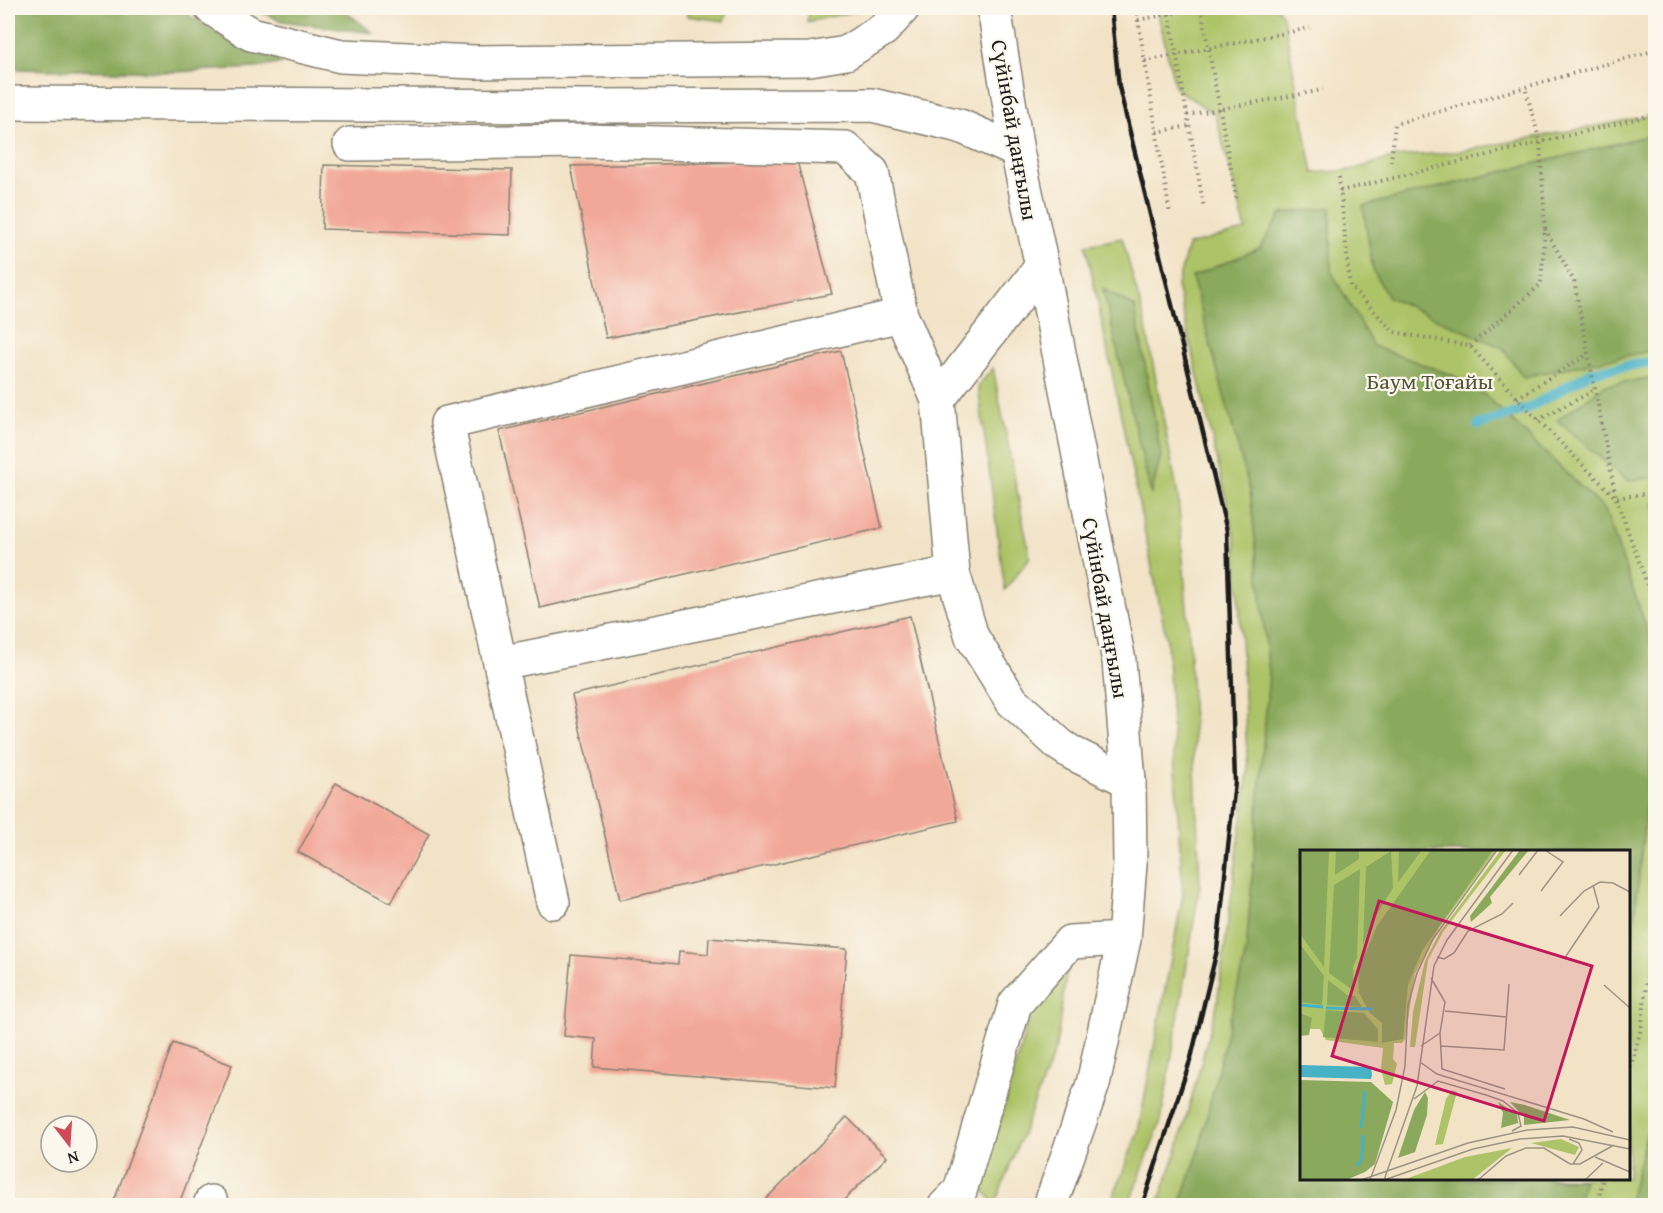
<svg xmlns="http://www.w3.org/2000/svg" width="1663" height="1213" font-family="'Gentium Book Plus',serif">
  <rect width="100%" height="100%" fill="#fbf7ec"/>
  <filter id="ink" filterUnits="userSpaceOnUse"><feTurbulence type="fractalNoise" baseFrequency=".0167" numOctaves="2"/><feDisplacementMap in="SourceGraphic" scale="12" xChannelSelector="R" yChannelSelector="G"/><feConvolveMatrix kernelMatrix="1 2 1 2 8 2 1 2 1" color-interpolation-filters="sRGB"/></filter>
  <filter id="wash" filterUnits="userSpaceOnUse"><feTurbulence type="fractalNoise" baseFrequency=".008" numOctaves="4" result="noise"/><feDisplacementMap in="SourceGraphic" scale="24" xChannelSelector="R" yChannelSelector="G"/><feGaussianBlur stdDeviation="1.35" result="paint"/><feColorMatrix in="noise" values="0 0 0 0 0 0 0 0 0 0 0 0 0 0 0 0 0 1.4 0 .05"/><feComposite in="paint" operator="in"/></filter>
  <g filter="url(#wash)">
    <rect width="100%" height="100%" fill="#f2e3c7"/>
    <path fill="#adc368" stroke="#647042" stroke-width="1.5" fill-rule="evenodd" d="M686 8H729L724 21 687 16Z
      M809 8H869L807 22Z
      M1157 8H1278L1283 16 1313 173 1352 170 1395 157 1456 152 1655 115V1205L1157 1206 1178 1148 1217 1004 1248 772 1236 542 1177 286 1188 245 1246 230 1215 114 1175 88ZM1302 852H1628V1178H1302Z
      M1122 238 1145 322 1178 496 1189 634 1200 885 1161 1121 1128 1206 1110 1205 1138 1132 1183 895 1167 641 1086 245Z
      M993 368 1030 557 1005 590 978 386Z
      M1069 955 1056 1047 995 1204 978 1183 997 1133 1032 1006Z"/>
    <path fill="#8aa95c" stroke="#53623c" stroke-width="1.5" d="M8 8H180L193 18 243 49 288 62 257 68 173 72 8 69Z
      M252 8H341L373 33 281 21Z
      M1655 134V350L1523 377 1503 348 1388 297 1373 270 1363 206Z
      M1331 207V271L1373 346 1454 376 1485 395 1605 510 1656 655 1655 713 1629 977 1628 852H1302V1178L1584 1179 1577 1205H1180L1198 1154 1246 952 1269 674 1250 491 1192 277 1260 248 1281 214Z
      M1103 289 1135 307 1161 456 1151 495Z
      M1655 377V477L1627 481 1557 420 1606 385Z
      M1655 1101V1205H1628Z"/>
    <g fill="none" stroke-linecap="round" stroke-linejoin="round">
      <path stroke="#47b1c6" stroke-width="10" d="M1478 425 1527 409 1592 372 1656 361"/>
    </g>
    <g id="blocks">
      <path fill="#f2a899" d="M797 161 832 294 606 338 571 166Z
        M324 165 512 170 510 235 322 229Z
        M841 351 882 528 540 608 499 431Z
        M910 616 958 821 620 900 572 695Z
        M336 783 429 834 391 903 298 852Z
        M709 938 847 949 835 1088 594 1067 596 1039 564 1036 571 955 678 964 679 951 708 954Z
        M173 1043 232 1065 178 1206H112Z
        M847 1117 887 1157 838 1206H759Z"/>
    </g>
  </g>
  <g filter="url(#ink)">
    <use href="#blocks" fill-opacity="0" stroke="#878072" stroke-width="1.5"/>
    <g fill="none" stroke-linecap="round" stroke-linejoin="round">
      <g stroke="#878072" stroke-width="36">
        <path id="minor" d="M350 144 587 141 845 148 872 172 901 315 938 400 953 573 972 637 1012 701 1060 745 1072 753 1129 781
          M938 400 1042 266
          M500 663 953 573
          M553 902 447 423 901 315
          M210 1206 211 1202
          M945 1206 960 1191 1015 1004 1070 942 1124 939"/>
      </g>
      <g stroke="#878072" stroke-width="36">
        <path id="major" d="M211 8 251 34 341 56 475 62 810 59 846 53 884 29 903 8
          M994 8 1017 151 1042 266 1119 661 1129 781 1130 864 1124 939 1093 1084 1050 1206
          M8 103 587 106 872 105 960 126 1017 151"/>
      </g>
      <path stroke="#878072" stroke-width="4" stroke-dasharray="1.5 4.5" stroke-linecap="butt" d="M1136 8 1170 214
        M1168 8 1204 208
        M1201 8 1237 202
        M1138 20 1200 8
        M1145 61 1310 28
        M1187 115 1323 90
        M1157 132 1189 126
        M1391 162 1395 124 1656 50
        M1339 177 1350 286 1394 332 1470 346 1530 412 1616 498 1656 609
        M1340 191 1656 114
        M1545 229 1574 281 1616 498 1656 492
        M1470 346 1541 284 1545 229 1540 142 1525 87
        M1517 398 1588 354
        M1538 420 1595 390
        M1628 1079 1642 1024 1656 894
        M1597 1206 1603 1178"/>
      <use href="#minor" stroke="#fff" stroke-width="33"/>
      <use href="#major" stroke="#fff" stroke-width="33"/>
      <path stroke="#1c1c1c" stroke-width="4.5" d="M1111 8 1119 87 1227 531 1235 782 1217 950 1191 1058 1142 1206"/>
    </g>
  </g>
  <g text-anchor="middle" dominant-baseline="central" stroke-width="4.5" stroke-linejoin="round" paint-order="stroke">
    <g font-size="22" fill="#1c1c1c" stroke="#fbf7ec">
      <text transform="translate(1015 130) rotate(80)">Сүйінбай даңғылы</text>
      <text transform="translate(1106 608) rotate(80)">Сүйінбай даңғылы</text>
    </g>
    <g font-size="22" fill="#4f5637" stroke="#fbf7ec">
      <text x="1430" y="381">Баум Тоғайы</text>
    </g>
  </g>
  <g transform="translate(1300 850)">
    <rect width="330" height="330" fill="#f2e3c7"/>
    <path d="M0 0H196L139 78 115 124 105 189 102 193H94L93 209 97 214 92 234 85 235 81 219 83 198 26 190 20 179H0ZM201 0H206L143 82 128 110 115 197H110L113 162 125 111 140 82ZM152 240 157 242 143 294 135 295 146 249ZM261 289 279 297 275 305 231 293ZM212 298 172 330H103L165 307Z" fill="#adc368"/>
    <path d="M0 0H29L24 117 0 84ZM36 0H59V9L35 25ZM99 0H122L98 32ZM131 0H193L122 101 108 135 103 189 82 193V173L70 163 59 143 58 121 77 76ZM220 0H229L190 47 192 53 171 72 170 66ZM91 1 93 38 72 72 63 95 66 17ZM60 19 57 108 53 117 54 141 29 123 34 35ZM0 94 24 126 22 155 0 152ZM28 130 47 145 55 146 62 157 27 155ZM26 160 64 163 78 179V192L23 187ZM0 163 12 168 9 185 0 186ZM0 230 71 232 93 252 75 314 65 322 46 330H0ZM125 242 128 248 127 265 115 302 98 308 114 260ZM198 252 217 264 218 273 201 278 203 263ZM210 252 225 255 270 270 224 275V267Z" fill="#8aa95c"/>
    <path d="M0 215 71 217 72 225 71 229 0 227Z" fill="#47b1c6"/>
    <path fill="none" stroke="#47b1c6" stroke-width="3" d="M0 155 23 157M26 158 72 159M61 278 65 241M57 316 62 308 63 285"/>
    <path fill="none" stroke="#9c9383" stroke-width="1.5" d="M219 25 238 0M241 41 263 12 245 0M260 66 284 41 300 32 313 33 330 42M137 107 144 109 154 103 168 81 202 64 213 53M264 109 299 57 293 35M131 128 145 152 140 183 142 219 205 239M304 135 330 158M145 161 206 167M121 196 140 183M141 196 204 200 209 134M120 212 137 224 284 269 313 282M114 249 138 231 186 245 203 251 218 263 221 276 212 281M269 289 279 293 282 300 273 314M295 307 330 322M61 330 168 293 227 280 273 277 330 290M70 330 96 260 105 216 108 155 117 123 133 89 197 0M84 330 117 236 134 116 147 90 213 0M84 330 173 299 220 289 263 286 330 299M178 330 206 306 226 298H244L270 314H280L314 295M285 330 303 313"/>
    <path fill="#c2185b" fill-opacity="0.15" stroke="#c2185b" stroke-width="3" d="M79 51 292 116 244 271 32 206Z"/>
    <rect width="330" height="330" fill="none" stroke="#1c1c1c" stroke-width="3"/>
  </g>
  <rect width="1663" height="1213" fill="none" stroke="#fbf7ec" stroke-width="30"/>
  <g transform="translate(69 1144) rotate(163)"><circle r="28" fill="#fbf7ec" stroke="#a29f99" stroke-width="1.5"/>
  <path d="M0-4.5L10 22L0 15L-10 22Z" fill="#d1495b"/>
  <text y="-9" font-size="16" font-weight="bold" text-anchor="middle" fill="#1c1c1c">N</text>
  </g>
</svg>
